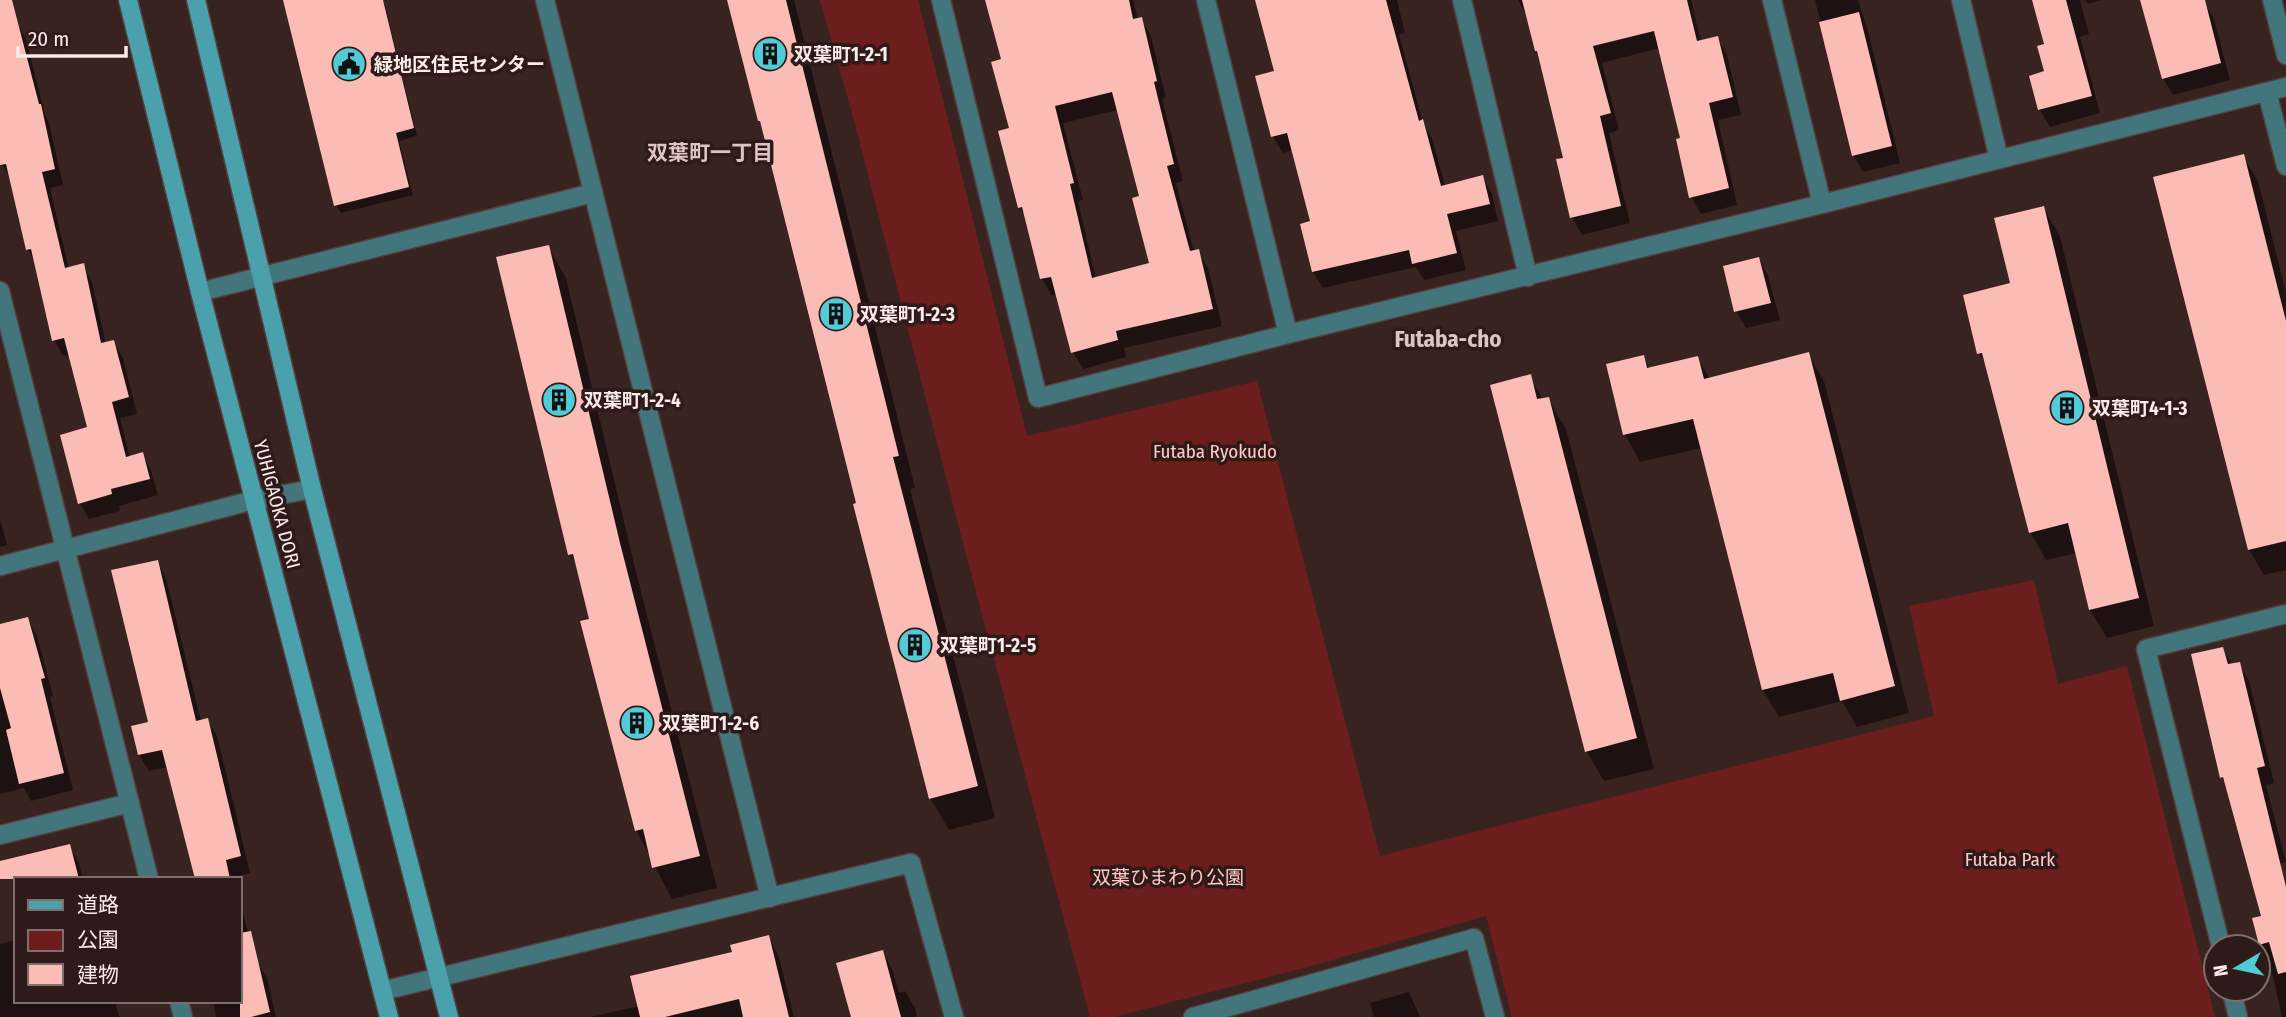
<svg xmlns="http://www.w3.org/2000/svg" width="2286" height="1017" font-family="'Fira Sans Condensed','Noto Sans JP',sans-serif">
  <rect width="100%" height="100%" fill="#382321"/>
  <path fill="#6c1e1d" d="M820 0H918L1027 436 1257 381 1380 856 1934 716 1909 606 2034 580 2058 684 2127 666 2215 1017H1512L1486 916 1308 967 1114 1017H1090L964 547 855 124Z"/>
  <path fill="#0007" fill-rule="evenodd" d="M285 0H382L385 5 417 136 399 141 413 195 341 213 336 205Z
    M729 0H794L915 488 910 489 995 818 949 830 930 798 858 505Z
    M987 0H1133L1138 20 1141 19 1151 36 1166 98 1162 99 1183 181 1176 183 1194 252 1198 251 1208 268 1222 326 1124 348 1126 357 1083 369 1073 352 1057 294 1052 296 1042 279 1028 221 1020 208 1000 132 1011 130 1003 61ZM1118 110 1141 197 1152 264 1096 279 1078 201 1083 200 1063 123Z
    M1257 0H1397L1405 33 1399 35 1423 123 1432 138 1445 186 1482 177 1492 194 1498 221 1456 231 1466 270 1424 280 1416 267 1323 288 1313 272 1312 223 1293 150 1283 153 1273 137 1257 77 1276 72Z
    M1518 0H1691L1701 42 1717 38 1727 55 1741 115 1718 120 1737 205 1701 214 1691 197 1683 140 1660 48 1602 63 1619 130 1609 133 1630 223 1582 235 1572 218 1558 161 1565 159 1528 18Z
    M1815 0H1858L1868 31 1900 163 1863 172 1853 155Z
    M2034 0H2080L2089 34 2080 37 2100 113 2050 127 2040 110 2031 77 2046 73V46Z
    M2085 0H2101L2087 4Z
    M2142 0 2204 2 2214 19 2230 80 2173 95 2163 78Z
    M0 8 17 23 26 39 45 115 49 122 63 185 50 188 69 269 83 265 92 282 106 344 113 342 123 358 137 414 120 418 130 457 142 454 151 470 158 495 119 506 120 511 89 519 80 503 89 429 70 355 63 356 54 340 37 266 27 249 11 181 2 164 0 156Z
    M2243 156 2258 181 2286 293V570L2264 575 2249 550Z
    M2043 208 2060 236 2154 626 2107 638 2090 610 2077 553 2046 560 2030 532 1988 368 1979 353 2012 285Z
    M548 247 566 278 637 576 717 888 672 899 636 830 591 620 578 568 570 554Z
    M1759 259 1768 276 1780 320 1746 328 1736 311Z
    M1808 354 1824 381 1909 713 1857 727 1842 701 1779 717 1763 690 1702 448 1640 462 1625 434 1643 357 1650 370 1697 358 1710 379Z
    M1530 376 1543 400 1548 399 1566 429 1654 769 1604 781 1586 751Z
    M0 519 7 545 0 547Z
    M157 562 166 578 201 721 207 720 217 736 231 793 250 873 234 877V879H196L168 767 149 771 139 755 150 723Z
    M28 619 37 636 53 696 50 697 73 790 31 801 24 788 0 794V626Z
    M2223 649 2232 665 2239 664 2249 681 2274 783 2266 785 2286 862 2255 871 2228 789 2222 778 2193 656Z
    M69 846 79 863 83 879H33Z
    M240 900 255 962H257L267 978 276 1017H216L213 1001H240Z
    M2286 902V1017H2282L2269 959 2260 945 2263 917Z
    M768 937 778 954 794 1017H591L639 1006Z
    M16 940V1001H115L119 1017H0V944Z
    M883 952 892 969 899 993 905 991 915 1008 917 1017H852Z
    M1409 992 1420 1017H1374L1370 1003Z"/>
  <path fill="#fcbcb6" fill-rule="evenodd" d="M0 0H12L39 104H41L55 169 42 172 65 268 84 263 101 343 114 340 129 397 112 402 126 457 143 452 150 479 111 489 112 494 78 504 60 435 87 427 64 338 52 341 31 249 26 250 6 164 0 165Z
    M283 0H383L414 128 396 133 409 187 334 206Z
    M727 0H786L899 456 893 457 978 786 929 799 853 504 856 503 760 121H758Z
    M985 0H1129L1133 19 1142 17 1157 81 1154 82 1174 164 1167 166 1190 251 1199 249 1213 309 1116 331 1118 340 1071 353 1051 277 1040 279 1022 207 1018 208 998 131 1009 128 991 62 1001 59ZM1112 92 1139 196 1132 198 1149 263 1092 278 1070 184 1074 183 1055 106Z
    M1255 0H1386L1419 121 1423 119 1441 186 1483 175 1490 204 1447 214 1457 253 1412 264 1409 250 1312 272 1300 224 1310 221 1287 133 1271 137 1255 76 1274 71Z
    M1522 0H1687L1697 41 1718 36 1733 97 1709 103 1729 188 1689 198 1676 139 1680 138 1654 31 1593 46 1611 113 1600 116 1621 206 1570 218 1556 159 1563 158 1537 51H1535Z
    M2032 0H2066L2092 96 2038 110 2029 76 2044 71 2037 46 2044 44Z
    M2140 0H2205L2221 63 2162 79Z
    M1859 12 1892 146 1852 156 1819 22Z
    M2244 154 2286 321V541L2248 550 2153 177Z
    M2044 206 2139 598 2089 610 2068 523 2029 533 1982 353 1977 354 1963 295 2010 283 1994 218Z
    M549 245 620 543 700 856 652 868 643 829 635 831 580 621 589 619 573 554 568 555 496 257Z
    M1759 257 1771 303 1734 312 1723 266Z
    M1809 352 1895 686 1840 701 1833 673 1762 690 1693 419 1623 435 1606 364 1644 355 1647 368 1698 356 1704 379Z
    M1531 374 1537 399 1549 397 1637 738 1585 752 1490 385Z
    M158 560 196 721 208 718 241 856 226 860 230 879H195L162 750 138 755 131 726 148 722 111 570Z
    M28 617 45 678 41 679 64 773 19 784 6 730 11 728 0 688V624Z
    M2223 647 2228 664 2240 662 2265 766 2257 768 2286 887V972L2278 974 2269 942 2259 945 2252 918 2261 916 2223 777 2220 778 2191 654Z
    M70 844 79 879H0V861Z
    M251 931 270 1012 251 1017H240V933Z
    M769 935 789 1017H743L739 999 665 1017H640L630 976 732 952 730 945Z
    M883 950 901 1017H851L836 963Z"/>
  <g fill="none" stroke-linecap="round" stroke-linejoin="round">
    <g stroke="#533f3d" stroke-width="21">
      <path id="street" d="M545 0 770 898
        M941 0 1038 398 1288 334 1822 204 2286 87
        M1206 0 1288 334
        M1462 0 1528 277
        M1772 0 1822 204
        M1961 0 1999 159
        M2272 0 2286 55
        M2267 92 2286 166
        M0 291 149 879
        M200 292 593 193
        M0 566 254 500 312 489
        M0 835 130 803
        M2221 947 2146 649 2286 614
        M2231 989 2238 1017
        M382 991 911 863 954 1017
        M179 1001 183 1017
        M1193 1017 1474 938 1495 1017"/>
    </g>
    <g stroke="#533f3d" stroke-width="21">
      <path id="secondary" d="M128 0 200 292 389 1017
        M196 0 312 489 449 1017"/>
    </g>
    <use href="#street" stroke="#42767c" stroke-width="18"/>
    <use href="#secondary" stroke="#4aa1ab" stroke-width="18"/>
  </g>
  <defs>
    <g id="building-disc" transform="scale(1.75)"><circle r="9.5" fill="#52cbd9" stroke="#2e1a18"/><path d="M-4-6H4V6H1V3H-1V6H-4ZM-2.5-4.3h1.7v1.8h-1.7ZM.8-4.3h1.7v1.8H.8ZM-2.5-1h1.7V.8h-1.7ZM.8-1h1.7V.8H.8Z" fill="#111"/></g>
    <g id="civic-disc" transform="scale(1.75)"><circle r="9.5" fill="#52cbd9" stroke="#2e1a18"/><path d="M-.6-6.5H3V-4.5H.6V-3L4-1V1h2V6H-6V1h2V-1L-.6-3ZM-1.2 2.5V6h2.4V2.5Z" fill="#111"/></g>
  </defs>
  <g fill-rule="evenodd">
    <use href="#building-disc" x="770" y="54"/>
    <use href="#civic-disc" x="349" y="64"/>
    <use href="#building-disc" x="836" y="314"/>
    <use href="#building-disc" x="559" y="400"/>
    <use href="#building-disc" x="2067" y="408"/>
    <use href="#building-disc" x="915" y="645"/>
    <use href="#building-disc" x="637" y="723"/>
  </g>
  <g text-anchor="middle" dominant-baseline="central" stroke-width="7" stroke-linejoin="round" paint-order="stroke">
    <g font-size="19" font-weight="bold" fill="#faebea" stroke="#2e1a18" text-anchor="start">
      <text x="794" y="54">双葉町1-2-1</text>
      <text x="374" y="64">緑地区住民センター</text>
      <text x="860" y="314">双葉町1-2-3</text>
      <text x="584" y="400">双葉町1-2-4</text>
      <text x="2092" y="408">双葉町4-1-3</text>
      <text x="940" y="645">双葉町1-2-5</text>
      <text x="662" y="723">双葉町1-2-6</text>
    </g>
    <g font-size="19" fill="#ffc9c4" stroke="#2e1a18">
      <text x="1215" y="451">Futaba Ryokudo</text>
      <text x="2010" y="859">Futaba Park</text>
      <text x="1168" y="877">双葉ひまわり公園</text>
    </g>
    <g font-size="19" fill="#faebea" stroke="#2e1a18">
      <text transform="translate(277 504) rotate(75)">YUHIGAOKA DORI</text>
    </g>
    <g font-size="21" font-weight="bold" fill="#dfc3c0" stroke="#2e1a18">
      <text x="710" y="153">双葉町一丁目</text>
    </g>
    <g font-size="23" font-weight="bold" fill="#dfc3c0" stroke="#2e1a18">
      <text x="1448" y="339">Futaba-cho</text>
    </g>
  </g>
  <rect x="14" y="877" width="228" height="126" fill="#2e1a18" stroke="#806e6c" stroke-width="2"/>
  <rect x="28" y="900" width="35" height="10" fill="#4aa1ab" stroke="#806e6c" stroke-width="2"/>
  <text x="77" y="912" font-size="21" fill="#faebea">道路</text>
  <rect x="28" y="930" width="35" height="21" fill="#6c1e1d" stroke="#806e6c" stroke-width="2"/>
  <text x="77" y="947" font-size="21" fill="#faebea">公園</text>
  <rect x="28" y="964" width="35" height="21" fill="#fcbcb6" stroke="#806e6c" stroke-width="2"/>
  <text x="77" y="982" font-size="21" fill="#faebea">建物</text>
  <g transform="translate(2237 968) rotate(261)"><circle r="33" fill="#2e1a18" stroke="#806e6c" stroke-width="2"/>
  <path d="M0-5L12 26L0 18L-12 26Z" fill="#52cbd9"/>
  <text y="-10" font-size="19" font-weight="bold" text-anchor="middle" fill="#faebea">N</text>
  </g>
  <path d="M18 46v10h108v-10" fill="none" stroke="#faebea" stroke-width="3.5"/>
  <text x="28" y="46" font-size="21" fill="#faebea" stroke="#2e1a18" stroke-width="5" paint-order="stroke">20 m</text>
</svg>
